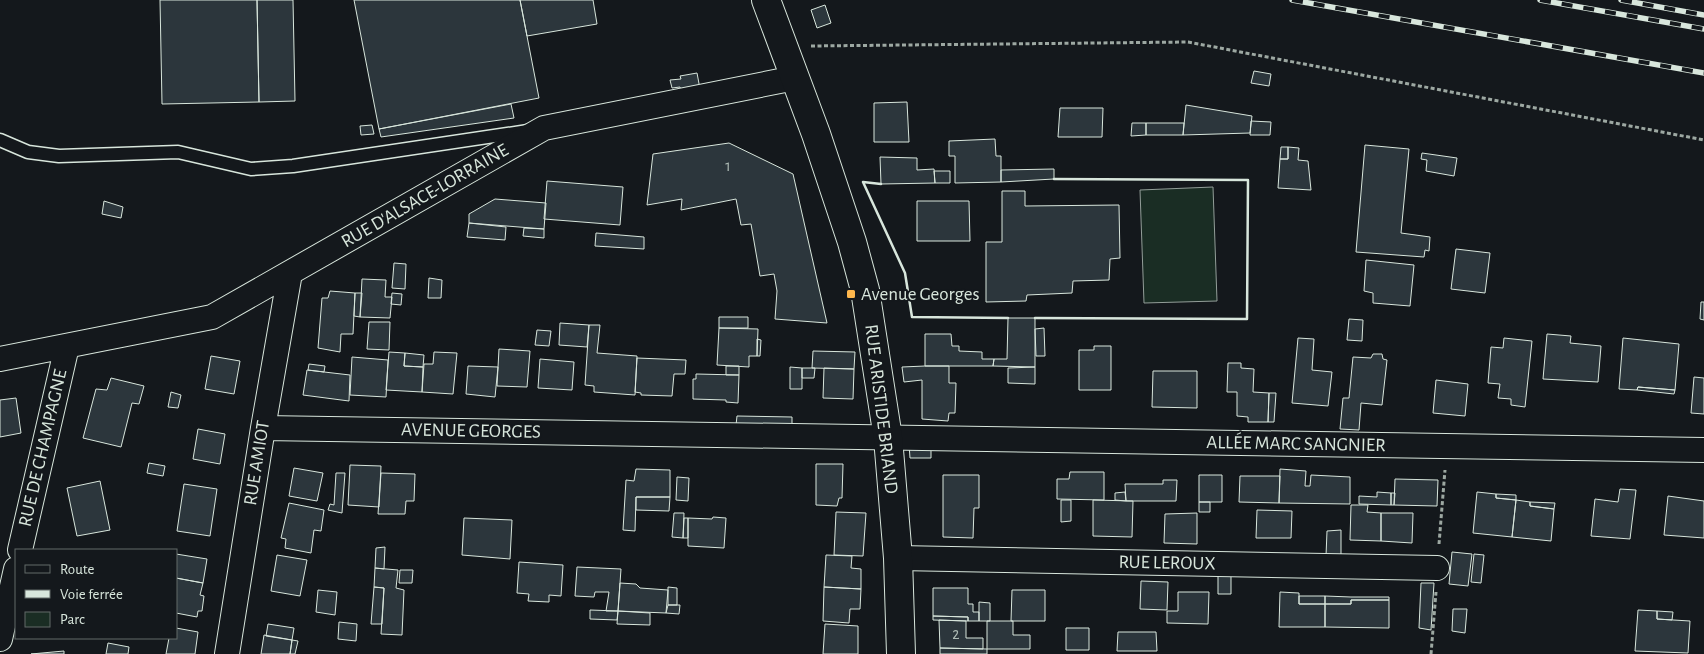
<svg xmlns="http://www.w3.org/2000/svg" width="1704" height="654" font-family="'Alegreya Sans',sans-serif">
  <rect width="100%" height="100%" fill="#14181c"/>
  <path fill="#1a2d24" stroke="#939e99" d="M1213 187 1217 301 1144 303 1140 190Z"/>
  <path fill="#2c363c" stroke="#d8e6dc" d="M160 0H257L259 102 162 104Z
    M257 0H293L295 101 259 102Z
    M354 0H520L539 98 379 129Z
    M520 0H593L597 24 527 36Z
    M825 5 831 23 817 28 811 10Z
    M1254 71 1271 74 1269 86 1251 83Z
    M697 73 700 89 681 91 680 87 672 88 670 80 681 79 680 76Z
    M907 102 909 142H874V103Z
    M511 104 514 118 381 137 379 129Z
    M1186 105 1252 116 1250 133 1183 135Z
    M1060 108H1103L1102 137H1058Z
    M1251 121 1271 122 1270 135H1250Z
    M1132 123H1146V135L1131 136Z
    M1146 123H1184L1183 135H1146Z
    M372 125 374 134 361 135 360 126Z
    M995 139 996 156H1001V182L955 183V156H949V141Z
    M729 143 793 174 827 323 775 319 777 291 774 274 760 276 751 224 741 225 736 199 681 210 682 199 647 205 653 154Z
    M1365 145 1409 149 1401 233 1430 237 1429 251 1425 250 1424 257 1356 252Z
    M1281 147H1288V159H1280Z
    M1288 147 1299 148 1298 160 1308 161 1311 190 1278 188 1280 159H1288Z
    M1422 153 1457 158 1454 176 1426 171 1427 160 1421 159Z
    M880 157 917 158V170L934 169 935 183 881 184Z
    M1054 169V179L1001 182V170Z
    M934 171H950V183H935Z
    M547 181 623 187 620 225 544 219Z
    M1002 191H1025V206L1119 205 1120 258 1110 259 1109 280 1073 281 1072 293 1027 295 1026 301 986 302V242H1002Z
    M495 199 546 203 544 229 469 223V214Z
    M104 201 123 207 121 218 102 214Z
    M917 201H969L970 241H917Z
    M469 223 506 227 505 240 467 237Z
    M524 228 544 229V238L523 236Z
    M596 233 644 237V249L595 246Z
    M1456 249 1490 253 1485 293 1451 289Z
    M1366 260 1414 265 1410 306 1373 303V293L1364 291Z
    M394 263 406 264 405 289 392 288Z
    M429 278 442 280 441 298H428Z
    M362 279 386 280 385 297H392L390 318 360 317Z
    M330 291 355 293 353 334H341L340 352 318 348 322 298H328Z
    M355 293H362L360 317 354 316Z
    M392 293 402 294 401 305 391 304Z
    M1701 302H1704V320L1700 319Z
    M719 317H748V328H719Z
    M1008 318H1035V367L993 366 994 359H1007Z
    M1349 319 1363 320 1362 341 1347 340Z
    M369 322H390L389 350 367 349Z
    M560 323 589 325 587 347 559 345Z
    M589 325H600L597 353 637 356 635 395 594 392V386L585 385Z
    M719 328 758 329 757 356H749V367L717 365Z
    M1044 328 1045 356H1036L1035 329Z
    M537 330 551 331 549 346 535 345Z
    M925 334H951L952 346H959V351L982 352V359H994L993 366H925Z
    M1547 334 1571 336 1570 343 1601 346 1598 382 1543 379Z
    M1298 338 1314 339 1312 370 1332 372 1328 406 1292 403Z
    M1504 338 1532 341 1525 407 1511 405V399L1498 398 1500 384 1488 383 1491 347 1503 348Z
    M1623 338 1679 344 1675 390 1638 387 1637 390 1619 389Z
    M757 339 761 340 760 356H757Z
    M1094 346H1111V390H1079V350H1094Z
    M499 349 530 351 527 387 497 386Z
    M813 351 855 352 854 369 812 368Z
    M389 352 405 353 404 366 423 367 422 392 386 390Z
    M434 352 457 353 453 394 422 392 424 364H433Z
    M405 353 424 355 423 367 404 366Z
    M1373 354H1382L1383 359 1387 360 1382 405 1361 403 1359 430 1340 429 1343 398H1349L1353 357 1371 358Z
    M211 356 240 361 234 394 205 389Z
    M352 357 388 360 386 397 350 395Z
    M637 358 686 360 685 374H674L672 396 641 395V393L635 392Z
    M540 359 574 362 572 390 538 388Z
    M1228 363H1241V368L1254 369 1253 392 1269 393 1268 422H1248V417L1237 416V392H1227Z
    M309 364 325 366 324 372 308 370Z
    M468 366 498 367 495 397 466 394Z
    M726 366H739V375H726Z
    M925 366H949V383H956L955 413H949L948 421 922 419V380L904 382 902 367Z
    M790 367 802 368V389H790Z
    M1035 367V384L1008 383V368Z
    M802 368H815L814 378H802Z
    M824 368 854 369 853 399 823 398Z
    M307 370 350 375 349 401 303 395Z
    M1153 371H1197V408L1152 407Z
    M696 374 739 375 738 403 726 402V400L693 399V379H696Z
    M1694 377 1704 378V414L1691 413Z
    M111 378 144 386 139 404 132 403 121 447 83 438 96 389 107 390Z
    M1436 380 1468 384 1465 416 1433 413Z
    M1638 387 1675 390 1674 394 1637 390Z
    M171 392 181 395 178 408 168 407Z
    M1269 393H1276L1274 422H1268Z
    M16 398 21 433 0 437V400Z
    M737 416 792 417V426L736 425Z
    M198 429 225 434 220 464 193 459Z
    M909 444H931V458H910Z
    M149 463 165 466 163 476 147 473Z
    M816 464H843L842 498H839L837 506 816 505Z
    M350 465 381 466 379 507 348 505Z
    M294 468 323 473 317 501 289 496Z
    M636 469 670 470V497H636L635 531 623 530 626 480 634 481Z
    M1280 469 1306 471 1305 486H1310L1311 475 1350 477V504L1279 503Z
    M1070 472H1104V500L1057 499V479H1069Z
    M336 473H345L342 513 328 510 330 504 334 505Z
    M381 473 415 474 414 501H406L405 514H378Z
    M943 475H979V508H974L973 538 943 537Z
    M1199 475H1222V502H1199Z
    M1240 476H1280L1279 503 1239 502Z
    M677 477 689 478 688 501 676 500Z
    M1395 479 1438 480 1437 506 1394 505Z
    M1163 480H1177L1176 501H1126L1125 484H1163Z
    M100 481 110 530 77 536 67 488Z
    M184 484 217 489 210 536 177 531Z
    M1620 489 1636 490 1630 539 1591 536 1595 499 1618 502Z
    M1125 492 1126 501 1115 500V493Z
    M1377 492 1391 493V505L1359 504V496L1377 497Z
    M1477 492 1496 494V498L1516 500 1512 537 1473 533Z
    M1391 493H1395L1394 505H1391Z
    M1496 494 1516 495V500L1496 498Z
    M1668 496 1704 501V538L1664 535Z
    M636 497H670L669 511 636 510Z
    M1061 500H1071V521L1061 522Z
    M1093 500 1133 501 1132 537 1093 536Z
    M1516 500 1530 502V506L1554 509 1551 541 1512 537Z
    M1199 502H1210V512H1199Z
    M1530 502 1555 503 1554 509 1530 506Z
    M289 503 324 510 321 531 314 530 311 553 285 548 286 539 281 538Z
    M1351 505H1368L1367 512 1381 513V541L1350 540Z
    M1257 510 1292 511 1291 538H1256Z
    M836 512 866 513 863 556 834 555Z
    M674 513H684L683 538 672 537Z
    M1197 513V544L1164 543 1165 514Z
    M1381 513H1413L1412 543 1381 541Z
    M713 517 726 518 724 548 688 546V518L712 519Z
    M464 518 512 520 510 559 462 555Z
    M684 518H688V538H683Z
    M1341 530V556H1326L1327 531Z
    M385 547 384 569 375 568 376 548Z
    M1452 552 1472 554 1468 586 1449 584Z
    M176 554 207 559 203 583 176 578Z
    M1474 554 1484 555 1481 583 1471 582Z
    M277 555 307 560 300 596 271 591Z
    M826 555 852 556 851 568 861 569V589L824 587Z
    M519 562 563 565 561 596 549 595V602L528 601 529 594 517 593Z
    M577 567 621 569 618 611H606L609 592H595L594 597 575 596Z
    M375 568 398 570 396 588 404 590 402 635 381 634 384 588 374 587Z
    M400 570H413L412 583H399Z
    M1218 575H1231V594H1218Z
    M176 578 203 583 200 595 204 596 202 611H198L197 617 176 613Z
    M1141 581 1168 582 1167 610 1140 609Z
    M620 583 636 584 640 588 668 590 666 613 618 611Z
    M1421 583H1434L1431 630 1419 628Z
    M374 587 384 588 382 624H371Z
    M668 587 677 588V605H668Z
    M824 587 861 589 860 609H850L849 623 823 621Z
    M933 588H968V604H973V612H979V621H968V617L933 616Z
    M318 590 337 592 335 615 316 612Z
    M1012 590H1045V621H1011Z
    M1178 592H1209L1208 624 1167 623V611H1178Z
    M1280 592 1299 593V604H1325V627H1279Z
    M1299 596H1325V604H1299Z
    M1325 596 1351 597H1389V600H1351V604H1325Z
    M1351 600H1389V628L1325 627V604H1351Z
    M979 602 990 603V621H979Z
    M668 605H680L679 614 666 613Z
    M1453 609H1467L1465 633 1452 631Z
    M590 610 618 611 617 620 590 619Z
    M1638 610 1657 611V619L1690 621 1688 653 1635 651Z
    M618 611 650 613V625L617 624Z
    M1657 611 1673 612 1672 620 1657 619Z
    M933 616 968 617V621L933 620Z
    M939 620 966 621V638H983V649L940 648Z
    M987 621H1013V635H1030V649H987Z
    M339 622 357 624 356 641 338 639Z
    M268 624 294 628 292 640 266 636Z
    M825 624 858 626V654H823Z
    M176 628 198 632 195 654H166L169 638H176Z
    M1066 628H1089V650H1066Z
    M1118 632H1156L1157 651H1117Z
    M264 635 292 640 290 654H261Z
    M292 640 298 641 295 654H290Z
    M108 643 129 647 128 654H106Z
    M940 648 987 649V654H940Z
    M64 651V654H31Z"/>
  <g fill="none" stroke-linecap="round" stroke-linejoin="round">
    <g stroke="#d8e6dc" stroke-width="15">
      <path id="lane" d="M0 140 28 152 59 156 178 152 251 169 293 166 528 131"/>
    </g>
    <g stroke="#d8e6dc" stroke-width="26">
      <path id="street" d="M0 359 212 317 544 128 795 78
        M263 428 1704 450
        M20 550 67 346
        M898 558 1437 568
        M0 639 16 569
        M227 654 263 428 290 273"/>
    </g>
    <g stroke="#d8e6dc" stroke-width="30">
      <path id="primary" d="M766 0 816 134 852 242 865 290 888 438 898 558 901 654"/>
    </g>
    <path stroke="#9da8a2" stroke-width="3" stroke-dasharray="4 2.5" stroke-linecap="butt" d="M811 46 1188 42 1704 140
      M1439 544 1445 470
      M1431 654 1436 592"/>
    <use href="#lane" stroke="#14181c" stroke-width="12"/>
    <use href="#street" stroke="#14181c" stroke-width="24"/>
    <use href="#primary" stroke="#14181c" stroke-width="28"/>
    <g stroke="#d8e6dc" stroke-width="5.5">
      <path id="rail" d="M1292 0 1704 73
        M1540 0 1704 29
        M1621 0 1704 15"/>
    </g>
    <use href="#rail" stroke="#14181c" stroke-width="4" stroke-dasharray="11" stroke-linecap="butt"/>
    <path stroke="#d8e6dc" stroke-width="2.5" d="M881 184 863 182 905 273 912 317 1008 318
      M1035 318 1247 319 1248 180 1054 179"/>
  </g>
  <rect fill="#ffb74d" stroke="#14181c" stroke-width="2" x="846" y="289" width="10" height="10" rx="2.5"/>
  <g text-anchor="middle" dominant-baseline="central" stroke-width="4" stroke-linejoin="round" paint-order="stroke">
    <g font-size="16" fill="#adbab4">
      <text x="728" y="166">1</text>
      <text x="956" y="634">2</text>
    </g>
    <g font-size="19" fill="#d8e6dc" stroke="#14181c">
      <text transform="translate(425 196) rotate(-30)">RUE D'ALSACE-LORRAINE</text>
      <text transform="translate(881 409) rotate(83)">RUE ARISTIDE BRIAND</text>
      <text transform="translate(471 431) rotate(1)">AVENUE GEORGES</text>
      <text transform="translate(1296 444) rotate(1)">ALLÉE MARC SANGNIER</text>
      <text transform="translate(43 448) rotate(-77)">RUE DE CHAMPAGNE</text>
      <text transform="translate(257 463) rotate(-81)">RUE AMIOT</text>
      <text transform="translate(1167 563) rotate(1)">RUE LEROUX</text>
    </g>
    <g font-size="19" fill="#d8e6dc" stroke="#14181c" text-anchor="start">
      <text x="861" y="294">Avenue Georges</text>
    </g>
  </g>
  <rect x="15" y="549" width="162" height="90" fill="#14181c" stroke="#626a69"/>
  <rect x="25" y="565" width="25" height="8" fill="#14181c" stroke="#626a69"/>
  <text x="60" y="574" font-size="15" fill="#d8e6dc">Route</text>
  <rect x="25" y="590" width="25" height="8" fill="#d8e6dc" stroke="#626a69"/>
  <text x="60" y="599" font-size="15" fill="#d8e6dc">Voie ferrée</text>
  <rect x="25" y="612" width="25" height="15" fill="#1a2d24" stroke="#626a69"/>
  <text x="60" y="624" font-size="15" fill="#d8e6dc">Parc</text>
</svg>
